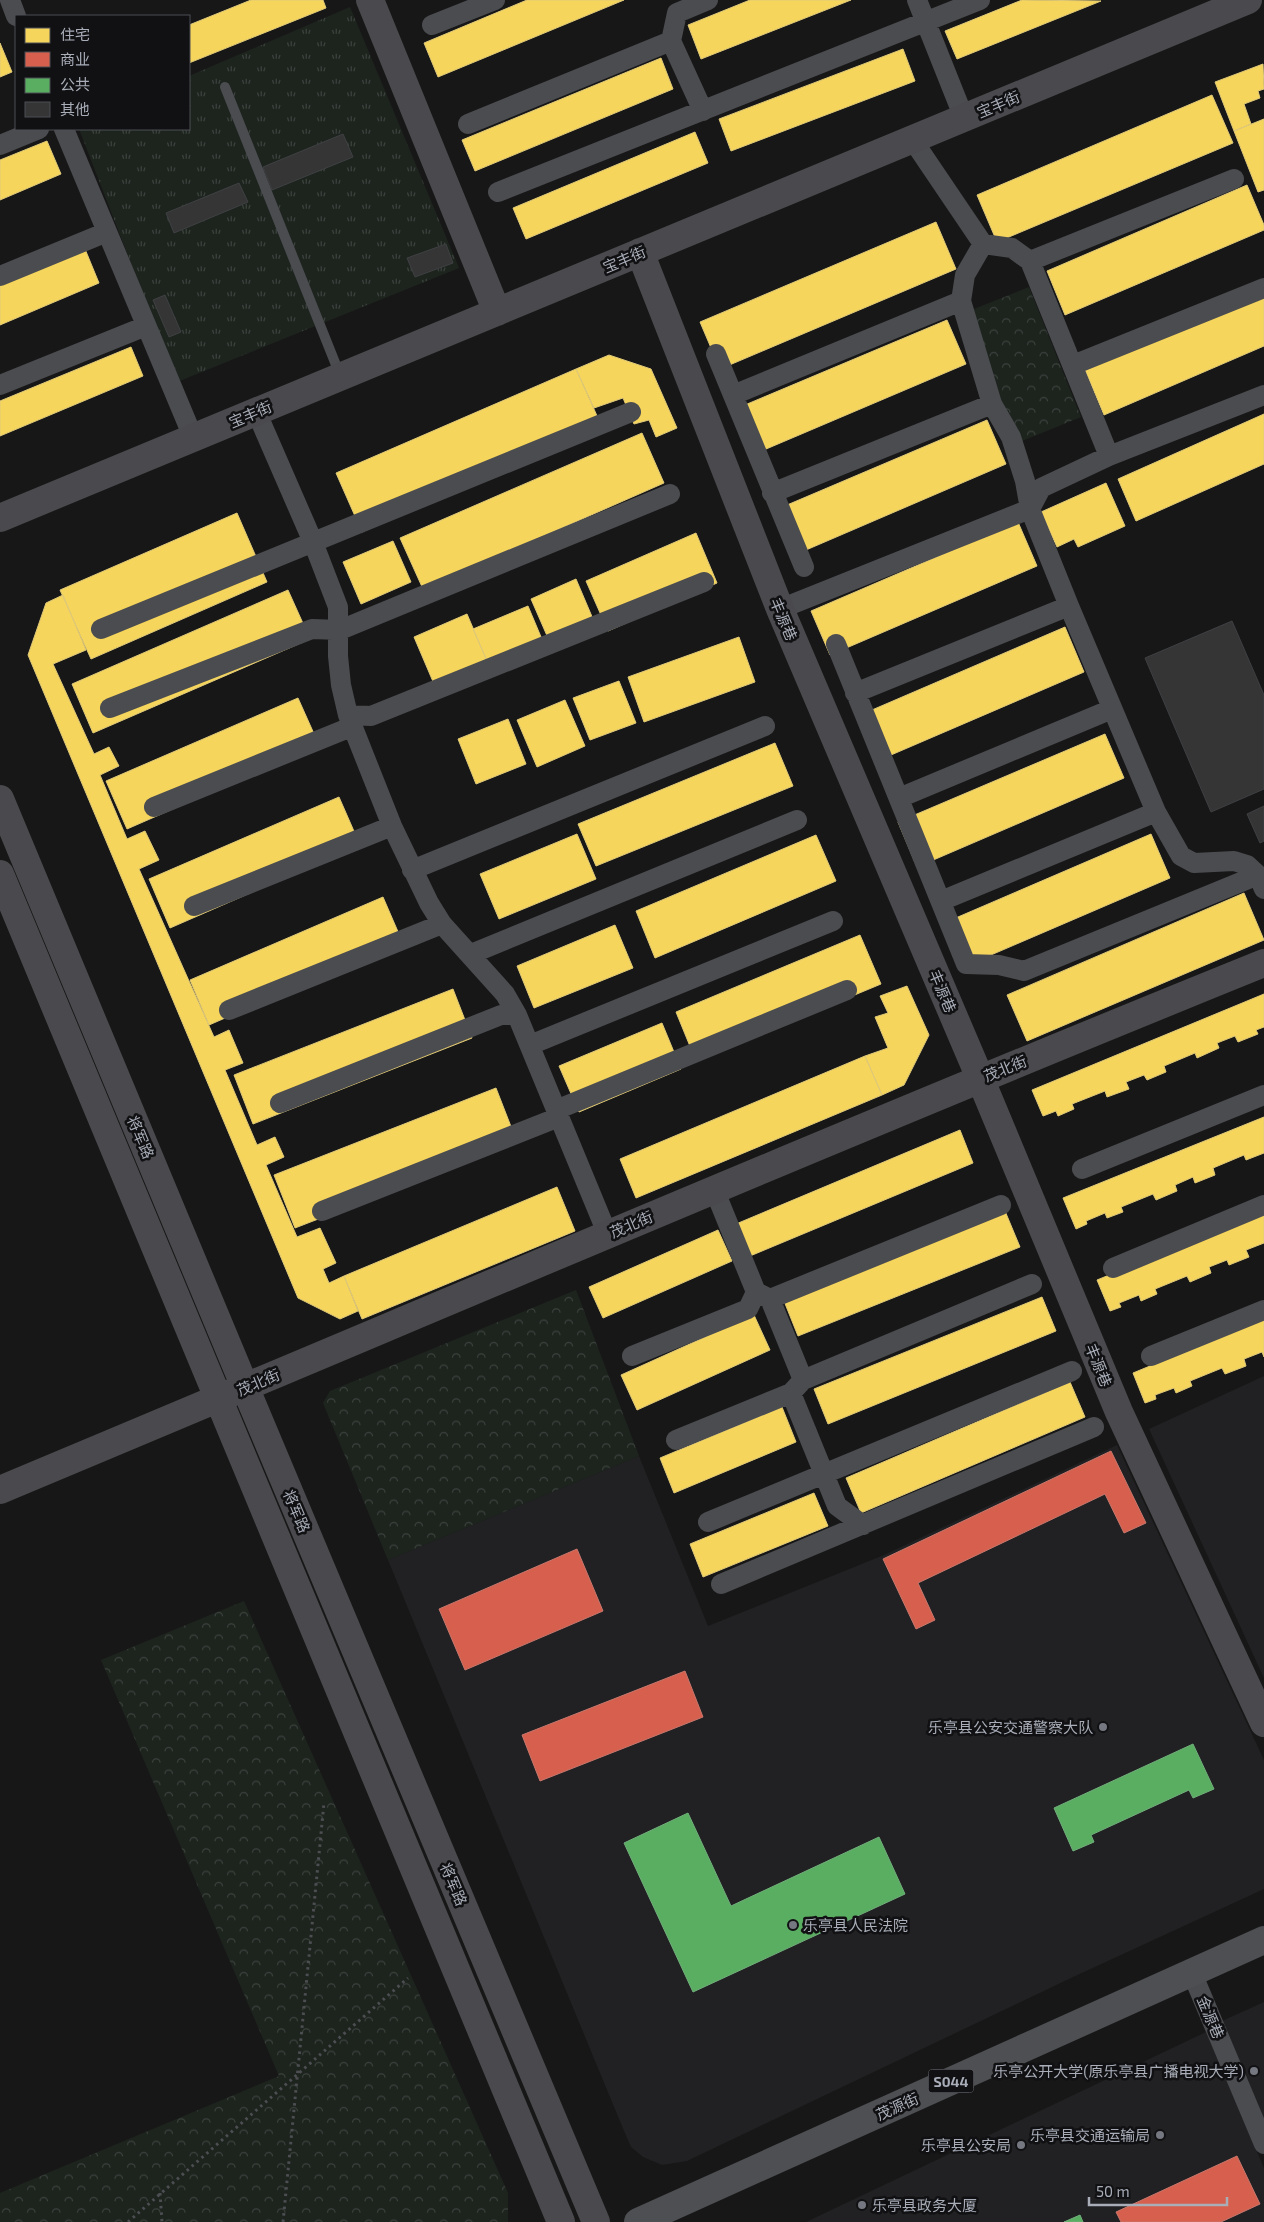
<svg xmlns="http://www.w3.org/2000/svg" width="1264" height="2222" font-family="'Exo 2','Noto Sans SC',sans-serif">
  <defs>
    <pattern id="grass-tufts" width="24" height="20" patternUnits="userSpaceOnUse" patternTransform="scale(1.25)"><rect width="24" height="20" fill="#1d241e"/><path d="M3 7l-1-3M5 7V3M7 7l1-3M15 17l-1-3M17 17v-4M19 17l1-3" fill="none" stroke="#3b413d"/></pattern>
    <pattern id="park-crowns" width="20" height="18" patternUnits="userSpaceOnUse" patternTransform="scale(1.25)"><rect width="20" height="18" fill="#1d241e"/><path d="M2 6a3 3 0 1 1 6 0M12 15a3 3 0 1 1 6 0" fill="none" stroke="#3b413d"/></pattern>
  </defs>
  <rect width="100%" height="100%" fill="#171717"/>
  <path fill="#212123" d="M1264 1376V1678L1149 1429Z
    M1117 1445 1264 1760V1889L1071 1978 687 2161 662 2165 643 2157 631 2147 624 2131 388 1560 639 1456 708 1626 884 1555Z
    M1264 2002V2120L1222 2021Z
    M1206 2032 1264 2168V2222H806Z"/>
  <path fill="url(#grass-tufts)" d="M350 7 459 268 177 382 79 129H189V76Z"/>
  <path fill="url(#park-crowns)" d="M1029 287 1081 417 1017 443 964 313Z
    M576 1290 639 1456 388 1560 323 1403 330 1391Z
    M244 1601 508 2193V2222H0V2193L279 2076 101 1660Z"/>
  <path fill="#f6d55c" stroke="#dfc978" d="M251 0H323L326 8 189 63V25Z
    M527 0H624L438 77 424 43Z
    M750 0H851L701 59 688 25Z
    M1022 0 1101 1 957 59 945 31Z
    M0 43 12 72 0 77Z
    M903 49 915 81 731 151 719 119Z
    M661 58 673 89 475 171 462 140Z
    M1263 64 1264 89 1258 91 1260 98 1244 104 1251 124 1234 131 1215 82Z
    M1212 95 1233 143 997 242 977 195Z
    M1264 119V190L1258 192 1234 131Z
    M695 132 708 163 526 239 513 208Z
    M47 141 61 174 0 200V160Z
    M1247 185 1264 225V230L1065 315 1047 271Z
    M936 222 956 269 720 369 700 322Z
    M85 249 99 283 0 325V284Z
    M1264 293V346L1104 415 1085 370Z
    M947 320 966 364 752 455 733 410Z
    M131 347 143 376 0 436V401Z
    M609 355 651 369 677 428 656 437 649 420 634 424 623 398 594 408 576 369Z
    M576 369 602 427 362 532 336 473Z
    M1264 414V464L1136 521 1118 479Z
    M987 420 1006 464 799 553 780 508Z
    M642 433 664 483 423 589 400 538Z
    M1106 483 1125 526 1078 547 1074 539 1057 547 1041 512Z
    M237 513 267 582 91 659 60 590Z
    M1018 522 1037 566 830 655 811 611Z
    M696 533 717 583 608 631 586 581Z
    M393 541 411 582 361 604 343 562Z
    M576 579 593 619 548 638 531 599Z
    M288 590 310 639 93 733 72 684Z
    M63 595 86 650 53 664 94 754 109 747 119 766 100 775 127 839 145 831 159 860 139 869 214 1037 229 1030 243 1063 225 1070 257 1145 275 1137 284 1157 266 1165 297 1237 320 1228 336 1263 323 1269 329 1283 344 1276 358 1311 340 1319 298 1298 28 655 46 603Z
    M528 606 544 644 490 668 473 629Z
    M467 614 490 668 437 691 414 637Z
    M1065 627 1084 672 877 761 858 716Z
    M739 637 755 682 644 722 628 677Z
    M619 681 636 723 590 740 573 698Z
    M298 698 319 745 127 829 106 781Z
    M565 700 585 746 537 767 517 720Z
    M508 719 526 764 476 784 458 739Z
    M1105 734 1124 778 917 867 898 822Z
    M775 743 793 786 596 866 578 824Z
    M339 797 360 845 170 928 149 879Z
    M577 834 596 879 499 919 480 874Z
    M1151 834 1170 878 963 967 944 923Z
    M816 835 836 881 655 958 636 911Z
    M1244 893 1264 940 1027 1041 1007 995Z
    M383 897 402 941 209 1025 190 980Z
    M615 925 633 968 534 1008 517 966Z
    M860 935 881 984 696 1061 676 1012Z
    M907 986 929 1035 904 1085 882 1095 865 1056 888 1048 875 1017 888 1013 880 996Z
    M453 989 472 1038 253 1124 234 1075Z
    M1264 994V1027L1256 1030 1258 1034 1238 1042 1235 1036 1217 1043 1219 1048 1197 1058 1195 1053 1164 1066 1166 1072 1147 1080 1144 1075 1126 1082 1129 1089 1107 1097 1105 1091 1072 1104 1074 1109 1058 1116 1056 1111 1043 1116 1032 1090Z
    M662 1023 681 1069 579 1112 559 1066Z
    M865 1056 882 1095 636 1198 620 1159Z
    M496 1088 517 1142 295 1228 274 1175Z
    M1264 1117V1153L1246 1160 1244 1155 1213 1168 1215 1175 1195 1183 1193 1177 1175 1185 1177 1191 1156 1200 1153 1194 1121 1207 1123 1212 1107 1218 1105 1213 1086 1221 1087 1224 1076 1229 1063 1198Z
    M960 1130 973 1163 750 1256 736 1224Z
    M557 1187 575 1231 362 1319 344 1276Z
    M1005 1211 1020 1247 798 1336 784 1301Z
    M1264 1212V1243L1246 1250 1249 1257 1229 1265 1227 1260 1209 1267 1211 1273 1190 1282 1187 1276 1155 1289 1157 1294 1141 1301 1139 1295 1119 1303 1121 1307 1110 1311 1097 1280Z
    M718 1230 732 1261 603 1318 589 1287Z
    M1042 1297 1056 1331 828 1424 814 1389Z
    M754 1315 770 1350 637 1410 621 1375Z
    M1264 1319V1357L1262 1352 1244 1359 1246 1366 1225 1374 1222 1368 1190 1381 1192 1386 1176 1393 1174 1388 1155 1395 1156 1399 1145 1403 1133 1373Z
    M1070 1382 1085 1417 861 1513 846 1478Z
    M782 1407 796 1442 674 1493 660 1458Z
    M814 1493 828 1526 703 1577 690 1544Z"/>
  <path fill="#d6604d" stroke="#c8776d" d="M1111 1451 1146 1523 1124 1533 1105 1494 918 1583 935 1620 916 1629 883 1559Z
    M577 1549 603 1611 465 1670 439 1609Z
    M685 1671 703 1717 540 1781 522 1735Z
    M1237 2156 1260 2204 1221 2222H1121L1116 2212Z"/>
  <path fill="#5aae61" stroke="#71ae7b" d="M1193 1744 1214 1789 1193 1798 1189 1790 1091 1835 1094 1842 1073 1851 1054 1808Z
    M688 1813 731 1906 879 1837 905 1894 693 1992 624 1843Z
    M1080 2215 1083 2222H1064Z"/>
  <path fill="#353536" stroke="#3f4043" d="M343 134 353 157 272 190 263 167Z
    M239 183 248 202 174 233 166 213Z
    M446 244 453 263 415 277 407 258Z
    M165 295 181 332 169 337 153 300Z
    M1232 621 1264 695V789L1211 812 1145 658Z
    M1264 806V841L1260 843 1247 814Z"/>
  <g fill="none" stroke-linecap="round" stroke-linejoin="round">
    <path stroke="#4d4e52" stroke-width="3" stroke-dasharray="2.5 4" stroke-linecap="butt" d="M160 2193 162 2222
      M128 2222 408 1978
      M283 2222 324 1803"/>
    <path stroke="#4b4c50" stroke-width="10" d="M225 87 340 375"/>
    <path stroke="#4b4c50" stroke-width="20" d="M10 0 16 16
      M917 0 964 118
      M432 25 495 0
      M671 41 703 111
      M468 124 671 41 677 13 708 0
      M64 129 193 437
      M912 139 983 244 965 275 961 301 992 404 1011 437 1025 481 1030 509 1069 606 1156 812 1181 856 1194 863 1234 861 1247 865 1258 875 1264 889
      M0 145 39 129
      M498 192 980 0
      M1030 261 1234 179
      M0 276 107 232
      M716 354 804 567
      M1073 365 1264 288
      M0 385 146 326
      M733 395 961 301
      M256 411 313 542 338 607V656L341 685 348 715 392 826 429 903 442 924 505 994 517 1015 607 1233
      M1109 456 1264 395
      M772 493 992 404
      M780 609 1030 509 1041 488 1109 456 1030 261 1012 248 983 244
      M101 629 631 412
      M836 644 966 964 999 965 1024 971 1258 875
      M855 693 1069 606
      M110 708 312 629 340 630 670 494
      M348 715 371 716 704 582
      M899 798 1112 709
      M154 807 351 727
      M412 870 765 726
      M941 901 1156 812
      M194 906 392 826
      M471 954 797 820
      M229 1010 442 924
      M530 1045 833 921
      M280 1103 501 1015H517
      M556 1110 847 990
      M1082 1169 1264 1095
      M714 1189 756 1292 770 1299 803 1380
      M322 1211 559 1117
      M1113 1268 1264 1205
      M770 1299 1001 1205
      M632 1356 748 1309 756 1292
      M1151 1356 1264 1310
      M791 1393 803 1380 1032 1284
      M676 1440 791 1393 837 1506 863 1525
      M708 1522 1072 1371
      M721 1584 1094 1427
      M1192 1973 1264 2144"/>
    <path stroke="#4a4a4e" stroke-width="28" d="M370 0 497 312
      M640 252 780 609 980 1078 1119 1412 1264 1723
      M0 518 1248 0
      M0 799 245 1387 596 2222
      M0 874 561 2222
      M0 1490C421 1314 841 1134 1264 963"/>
    <path stroke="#4d4f52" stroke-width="28" d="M638 2222 1264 1940"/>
  </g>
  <g fill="#757880" stroke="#111113" stroke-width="2">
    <circle cx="1103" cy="1727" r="5"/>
    <circle cx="793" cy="1925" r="5"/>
    <circle cx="1254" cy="2071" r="5"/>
    <circle cx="1160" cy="2135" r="5"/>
    <circle cx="1021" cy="2145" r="5"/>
    <circle cx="862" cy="2205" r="5"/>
  </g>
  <g text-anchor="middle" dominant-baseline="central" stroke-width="5" stroke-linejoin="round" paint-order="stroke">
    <rect fill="#111113" stroke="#7b7e86" stroke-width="1" x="928.5" y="2069.5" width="45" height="23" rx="4"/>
    <g font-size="14" font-weight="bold" fill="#a8adb8">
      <text x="951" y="2081">S044</text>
    </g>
    <g font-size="15" fill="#a8adb8" stroke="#111113">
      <text transform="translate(998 104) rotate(-23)">宝丰街</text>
      <text transform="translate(624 259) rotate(-23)">宝丰街</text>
      <text transform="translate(250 414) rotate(-23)">宝丰街</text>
      <text transform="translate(784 619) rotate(67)">丰源巷</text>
      <text transform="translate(943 991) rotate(67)">丰源巷</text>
      <text transform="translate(1005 1068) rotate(-22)">茂北街</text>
      <text transform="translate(141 1137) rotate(67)">将军路</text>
      <text transform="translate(631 1224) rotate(-23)">茂北街</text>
      <text transform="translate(1099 1365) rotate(68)">丰源巷</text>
      <text transform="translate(258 1382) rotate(-23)">茂北街</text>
      <text transform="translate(297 1511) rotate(67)">将军路</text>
      <text transform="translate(454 1884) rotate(67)">将军路</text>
      <text transform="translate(1211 2017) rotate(67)">金源巷</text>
      <text transform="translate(897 2106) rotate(-24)">茂源街</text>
    </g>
    <g font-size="15" fill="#a8adb8" stroke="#111113" text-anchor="end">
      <text x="1093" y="1727">乐亭县公安交通警察大队</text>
      <text x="803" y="1925" text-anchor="start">乐亭县人民法院</text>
      <text x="1244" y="2071">乐亭公开大学(原乐亭县广播电视大学)</text>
      <text x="1150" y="2135">乐亭县交通运输局</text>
      <text x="1011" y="2145">乐亭县公安局</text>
      <text x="872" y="2205" text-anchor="start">乐亭县政务大厦</text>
    </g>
  </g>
  <rect x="15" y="15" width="175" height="115" fill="#111113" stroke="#4d4f55"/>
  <rect x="25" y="28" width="25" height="15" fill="#f6d55c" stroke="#4d4f55"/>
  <text x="60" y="40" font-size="15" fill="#a8adb8">住宅</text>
  <rect x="25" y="52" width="25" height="15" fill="#d6604d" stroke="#4d4f55"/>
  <text x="60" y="65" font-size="15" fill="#a8adb8">商业</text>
  <rect x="25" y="78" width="25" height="15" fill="#5aae61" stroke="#4d4f55"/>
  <text x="60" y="90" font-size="15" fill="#a8adb8">公共</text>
  <rect x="25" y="102" width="25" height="15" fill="#353536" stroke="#4d4f55"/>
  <text x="60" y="115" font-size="15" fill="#a8adb8">其他</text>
  <path d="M1089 2197v8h138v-8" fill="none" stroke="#a8adb8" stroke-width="2.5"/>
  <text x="1096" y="2197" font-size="15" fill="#a8adb8" stroke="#111113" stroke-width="4" paint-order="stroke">50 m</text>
</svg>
